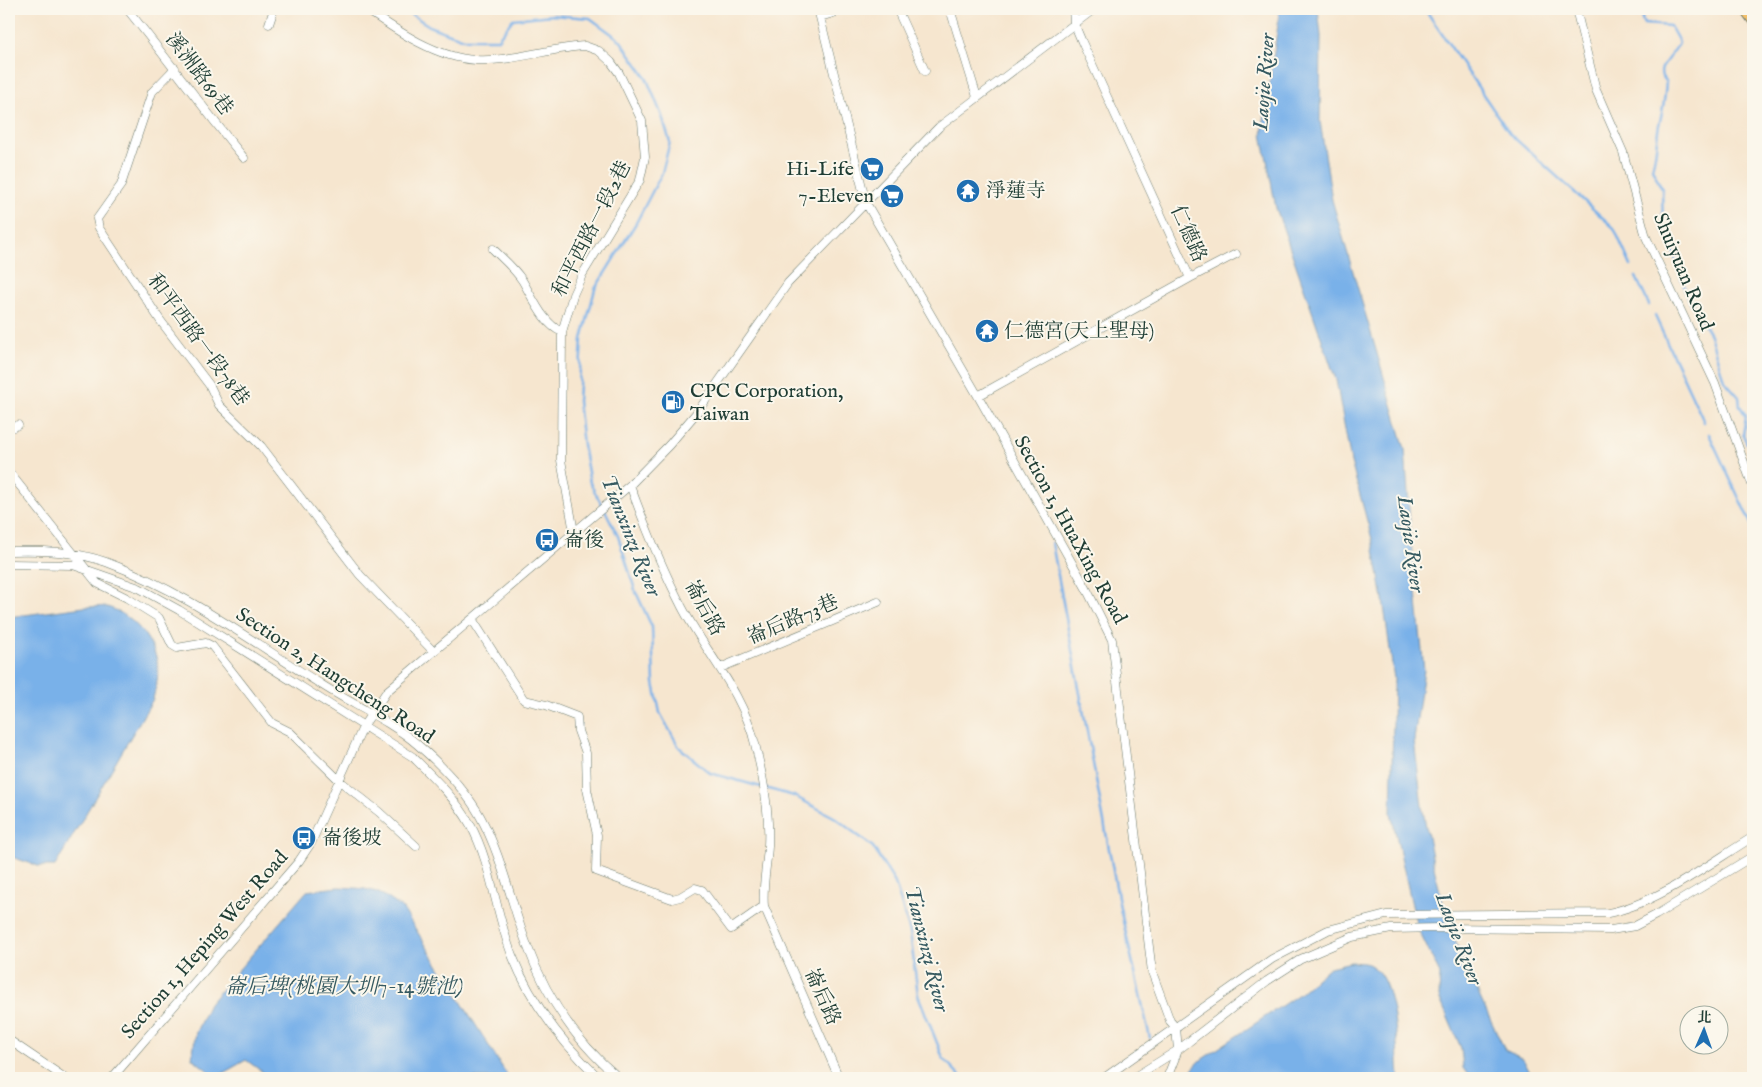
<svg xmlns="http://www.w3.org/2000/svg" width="1762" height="1087" font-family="'IM FELL English','Noto Serif TC',serif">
  <rect width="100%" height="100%" fill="#fbf7ec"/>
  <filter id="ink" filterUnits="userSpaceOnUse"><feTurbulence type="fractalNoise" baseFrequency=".02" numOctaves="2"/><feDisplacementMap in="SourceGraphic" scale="10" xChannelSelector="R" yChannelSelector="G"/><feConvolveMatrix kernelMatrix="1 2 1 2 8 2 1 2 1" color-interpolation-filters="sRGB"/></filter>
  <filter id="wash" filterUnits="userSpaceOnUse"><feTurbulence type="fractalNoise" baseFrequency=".0096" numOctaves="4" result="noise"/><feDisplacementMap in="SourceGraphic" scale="20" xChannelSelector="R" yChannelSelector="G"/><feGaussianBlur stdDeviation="1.12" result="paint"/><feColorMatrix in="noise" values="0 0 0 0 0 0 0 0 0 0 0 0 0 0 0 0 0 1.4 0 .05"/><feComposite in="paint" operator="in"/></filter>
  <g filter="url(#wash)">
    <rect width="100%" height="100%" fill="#f6e6cf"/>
    <path fill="#79b1e9" stroke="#4c778e" d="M1278 9H1318L1321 36 1320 121 1332 200 1405 449 1412 553 1424 670 1414 740 1422 806 1435 872 1449 926 1482 1002 1505 1050 1523 1059 1533 1078H1470L1463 1068 1461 1048 1439 997 1440 974 1417 927 1391 813 1394 679 1383 599 1372 539 1351 462 1336 380 1276 208 1262 134 1279 18Z
      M84 607C91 607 100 606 107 607 133 614 158 644 158 671 158 680 155 690 153 699L55 866H38L9 856V617Z
      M338 887C371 889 376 888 403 909L509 1078H271L246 1060 216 1077 192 1058 196 1032 209 1004 307 891Z
      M1351 962C1356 963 1365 962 1370 965 1397 978 1397 1052 1399 1078H1190V1072L1201 1060 1299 994 1330 967Z"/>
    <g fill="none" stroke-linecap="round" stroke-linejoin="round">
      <path stroke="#79b1e9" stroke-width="2.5" d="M403 9 431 27 464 39H498L513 19 552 15 590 18 620 40 646 77 662 116 670 142 662 173 636 223 595 289 582 339 578 401 583 445 590 483 602 505
        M1425 9 1510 134 1614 228 1631 266
        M1644 9 1642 20 1644 24 1670 26 1679 42C1675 56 1651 68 1666 82 1665 97 1663 111 1659 125 1656 139 1657 154 1652 168L1662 189 1663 230 1670 241 1687 296 1710 335 1724 380 1739 397 1740 406 1746 416 1743 435 1753 456
        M1636 277 1649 305
        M1655 316 1704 422
        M1709 434 1753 528
        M605 510 618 536 635 590 652 627 654 683 660 713 679 747 710 773 794 796 834 817 873 847 895 883 910 932 918 995 943 1058 962 1078
        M1052 543 1120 908 1150 1038"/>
    </g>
  </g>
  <g filter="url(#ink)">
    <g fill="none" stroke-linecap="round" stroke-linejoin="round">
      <g stroke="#6a786a" stroke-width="9">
        <path id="minor" d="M127 9C167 58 204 110 244 158
          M366 9C397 31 437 58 476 60 512 62 549 48 585 46L599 51 611 62 619 73 642 121 645 157 640 180 582 275 573 295 562 332 561 460 574 532
          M818 9 866 203 978 396 1086 588 1112 640 1152 972 1170 1021 1176 1028 1178 1050 1167 1078
          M897 9 925 71
          M950 9 977 97
          M1576 9 1596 90 1623 152 1646 237 1715 383 1753 487
          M820 17 847 9
          M269 24 274 9
          M175 68 152 92 121 185 97 219 99 228 160 320 210 386 219 405 261 446 360 575 433 651
          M493 249C503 259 514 268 522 280 533 298 543 324 562 332
          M1190 278 1236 254
          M978 396 1190 278 1082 42 1074 23 1073 9
          M9 429 18 425
          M9 472 97 583 127 598 159 618 172 645 177 648 206 643 212 646 272 723 290 732 340 781 379 812 416 846
          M630 485C645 526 662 568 682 607 706 653 743 692 755 744 763 776 770 813 768 846 767 866 762 886 764 906L839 1078
          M9 551C42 550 75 551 106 562 183 590 251 641 319 683 351 704 389 720 418 745 441 765 465 789 480 816 502 856 511 903 527 945 546 997 577 1043 619 1078
          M9 564 73 565 139 588 179 610 413 757C433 777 456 799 470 824 492 864 495 912 512 955 531 1003 562 1043 599 1078
          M472 619 524 700 546 705 577 717 578 731 586 753 587 789 597 835 596 871 672 899 680 897 695 888 702 890 731 929 764 906
          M720 668 878 602
          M9 1040 65 1078
          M112 1078 299 861 311 843 364 725 387 691 630 485 669 445 698 411 788 283 939 127 1094 9
          M1104 1078 1272 959 1328 930 1386 915 1608 913C1657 904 1710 863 1753 837
          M1133 1078 1178 1050 1267 981 1301 959 1352 937 1391 929 1441 928 1611 930 1635 926 1656 915 1753 856"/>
      </g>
      <g stroke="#6a786a" stroke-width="12">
        <path id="major" d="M1745 9 1753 20"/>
      </g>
      <use href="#minor" stroke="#fff" stroke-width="8"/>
      <use href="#major" stroke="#f5c16b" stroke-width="10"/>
    </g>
  </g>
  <defs>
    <g id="supermarket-disc" transform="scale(1.25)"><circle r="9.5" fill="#1f6fb2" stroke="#fbf7ec"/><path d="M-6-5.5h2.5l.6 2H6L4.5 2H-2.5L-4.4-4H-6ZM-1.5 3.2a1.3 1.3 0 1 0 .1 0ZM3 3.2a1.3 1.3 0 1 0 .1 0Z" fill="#fff"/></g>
    <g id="temple-disc" transform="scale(1.25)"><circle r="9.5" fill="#1f6fb2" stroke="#fbf7ec"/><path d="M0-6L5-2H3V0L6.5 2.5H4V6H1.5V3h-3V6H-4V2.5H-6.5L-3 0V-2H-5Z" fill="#fff"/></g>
    <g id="fuel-disc" transform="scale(1.25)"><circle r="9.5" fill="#1f6fb2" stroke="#fbf7ec"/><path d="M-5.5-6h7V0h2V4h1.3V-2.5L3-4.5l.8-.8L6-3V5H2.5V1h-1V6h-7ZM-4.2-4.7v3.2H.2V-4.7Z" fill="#fff"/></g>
    <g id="bus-disc" transform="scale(1.25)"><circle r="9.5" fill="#1f6fb2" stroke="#fbf7ec"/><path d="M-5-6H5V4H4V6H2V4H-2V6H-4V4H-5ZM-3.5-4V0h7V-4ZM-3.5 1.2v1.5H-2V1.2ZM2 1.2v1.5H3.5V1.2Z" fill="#fff"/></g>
  </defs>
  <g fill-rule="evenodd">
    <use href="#supermarket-disc" x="872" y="169"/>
    <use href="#temple-disc" x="968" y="191"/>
    <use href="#supermarket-disc" x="892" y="196"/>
    <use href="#temple-disc" x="987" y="331"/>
    <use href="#fuel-disc" x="673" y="402"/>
    <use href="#bus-disc" x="547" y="540"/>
    <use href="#bus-disc" x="304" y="838"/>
  </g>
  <g text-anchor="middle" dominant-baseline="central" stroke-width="4" stroke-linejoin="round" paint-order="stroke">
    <g font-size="20" fill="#1f3d34" stroke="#fbf7ec">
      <text transform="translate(199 74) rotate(53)">溪洲路69巷</text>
      <text transform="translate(592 229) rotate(-63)">和平西路一段2巷</text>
      <text transform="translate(1188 234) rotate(66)">仁德路</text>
      <text transform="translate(1683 272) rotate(67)">Shuiyuan Road</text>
      <text transform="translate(198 340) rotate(54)">和平西路一段78巷</text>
      <text transform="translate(1070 530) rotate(61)">Section 1, HuaXing Road</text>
      <text transform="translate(704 608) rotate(61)">崙后路</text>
      <text transform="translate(793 620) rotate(-23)">崙后路73巷</text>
      <text transform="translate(335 676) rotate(33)">Section 2, Hangcheng Road</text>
      <text transform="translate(205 945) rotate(-49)">Section 1, Heping West Road</text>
      <text transform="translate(822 997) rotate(66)">崙后路</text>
    </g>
    <g font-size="20" fill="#1f3d34" stroke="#fbf7ec" text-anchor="start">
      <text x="854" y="169" text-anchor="end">Hi-Life</text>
      <text x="986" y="191">淨蓮寺</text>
      <text x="874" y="196" text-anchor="end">7-Eleven</text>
      <text x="1004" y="331">仁德宮(天上聖母)</text>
      <text x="690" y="391">CPC Corporation,<tspan x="690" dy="23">Taiwan</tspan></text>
      <text x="564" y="540">崙後</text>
      <text x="322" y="838">崙後坡</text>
    </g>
    <g font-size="21" font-style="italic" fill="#365a61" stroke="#fbf7ec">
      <text transform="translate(1265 82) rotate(-86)">Laojie River</text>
      <text transform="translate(630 536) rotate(68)">Tianxinzi River</text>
      <text transform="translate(1410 544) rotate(82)">Laojie River</text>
      <text transform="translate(1458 939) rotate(69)">Laojie River</text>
      <text transform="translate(926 949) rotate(76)">Tianxinzi River</text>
      <text x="344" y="987">崙后埤(桃園大圳7-14號池)</text>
    </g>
  </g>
  <rect width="1762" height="1087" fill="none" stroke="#fbf7ec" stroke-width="30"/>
  <g transform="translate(1704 1030) rotate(2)"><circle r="24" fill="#fbf7ec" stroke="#a3ada2"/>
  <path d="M0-4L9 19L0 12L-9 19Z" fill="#1f6fb2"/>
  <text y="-8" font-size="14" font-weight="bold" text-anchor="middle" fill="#1f3d34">北</text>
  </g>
</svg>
